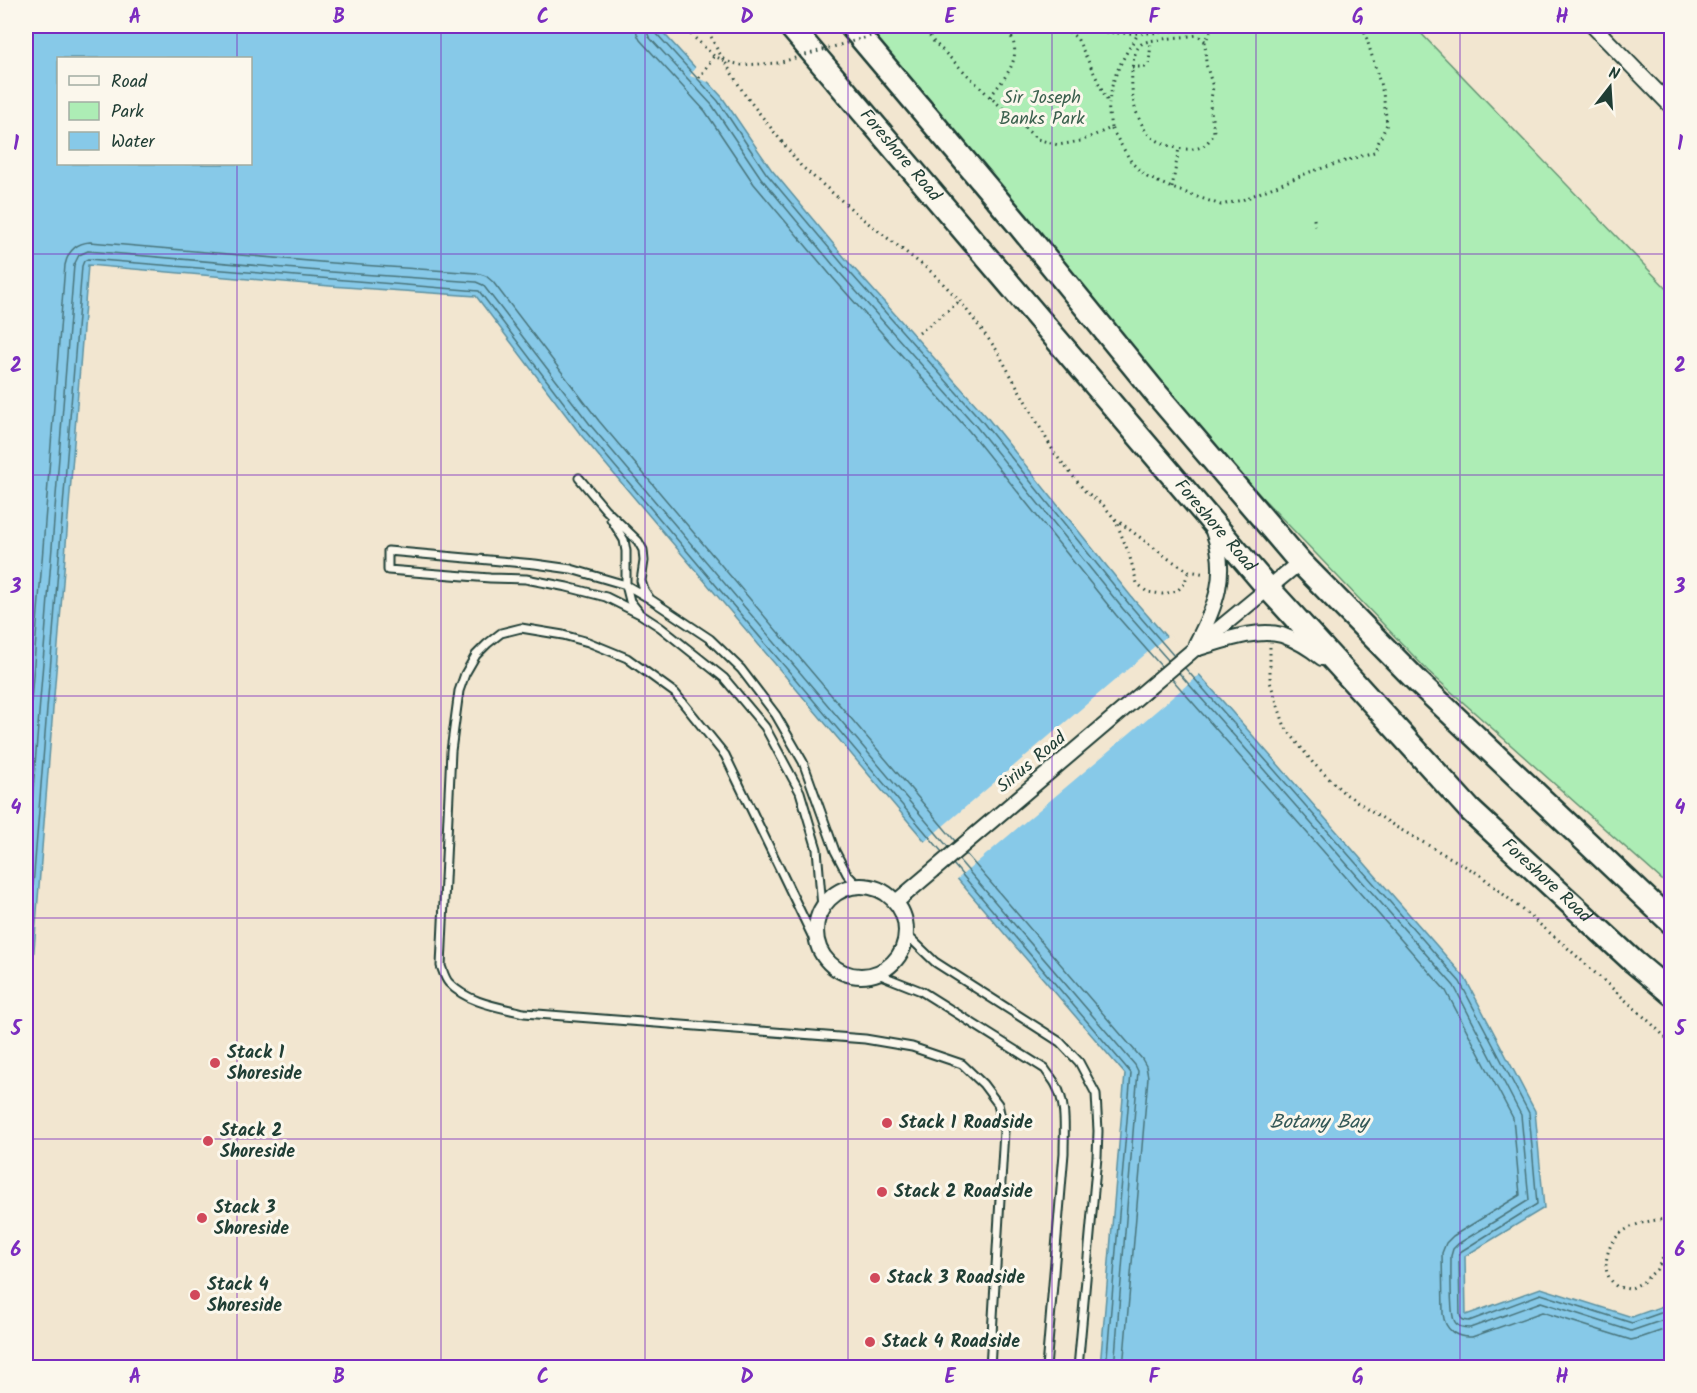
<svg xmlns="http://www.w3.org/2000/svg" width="1697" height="1393" font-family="Kalam,sans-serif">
  <rect width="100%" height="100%" fill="#f2e6d0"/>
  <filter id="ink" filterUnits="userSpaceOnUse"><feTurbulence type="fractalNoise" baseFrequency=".0167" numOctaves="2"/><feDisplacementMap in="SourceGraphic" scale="12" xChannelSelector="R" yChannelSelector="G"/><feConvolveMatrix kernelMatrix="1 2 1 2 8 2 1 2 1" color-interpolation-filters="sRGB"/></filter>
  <g filter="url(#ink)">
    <path fill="#adedb5" stroke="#669574" stroke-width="1.5" d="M865 26H1414L1671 293V888L1428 671 1233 467Z"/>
    <path fill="#87c9e8" stroke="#5d91a0" stroke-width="1.5" fill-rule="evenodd" d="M26 26H657L722 97 771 169 850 264 986 416 1134 600 1465 978 1535 1111 1544 1208 1465 1256 1466 1315 1541 1288 1632 1317 1671 1303V1367H1100L1125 1074 924 840 581 435 476 296 330 286 88 265 26 1051ZM58 58H250V164H58Z"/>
    <path fill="#f2e6d0" d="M696 66 702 70 710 79 708 82 690 76Z
      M1168 635 1201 673 955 881 923 843Z"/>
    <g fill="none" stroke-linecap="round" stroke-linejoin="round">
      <path stroke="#49757c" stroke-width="1.5" d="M636 26 637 34 640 40 705 111 754 184 833 278 969 431 1116 615 1161 666
        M645 26 649 37 712 105 761 178 839 272 975 425 1123 609 1168 660
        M653 26 655 32 718 101 766 173 845 267 981 420 1129 604 1174 656
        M1185 668 1460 982 1529 1113 1537 1204 1460 1252 1459 1257 1460 1314C1460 1319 1464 1321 1469 1321L1541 1294 1632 1323 1672 1309
        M1179 673 1454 986 1521 1115 1529 1200 1458 1244 1453 1249 1451 1256C1451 1268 1450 1312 1454 1320 1457 1327 1463 1328 1470 1328L1541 1302 1631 1331 1672 1317
        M1172 679 1446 991 1513 1118 1520 1195 1453 1236 1446 1243 1442 1253 1443 1314C1445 1330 1456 1338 1472 1337L1542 1312 1631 1340 1640 1338 1672 1327
        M26 766 65 265C68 251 76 243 90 242L332 263 477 273 486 276 493 282 599 421 955 841
        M966 854 1142 1059 1146 1066 1148 1077 1123 1368
        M959 860 1135 1065 1138 1071 1114 1368
        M953 864 1131 1073 1106 1368
        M26 880 74 265 79 255 88 251 331 272 476 282 483 285 592 427 948 847
        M26 975 82 266 84 261 88 259 479 291 586 432 942 852"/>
      <g stroke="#1f3d34" stroke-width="11">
        <path id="service" d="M579 478 605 509 638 541 643 550 644 561 641 581 644 590 650 599 710 639 741 669 776 715 803 762 835 851 847 874 858 886
          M611 519 624 540 626 551V585L630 601 638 611
          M650 599 626 585 571 569 535 564 388 551V570L490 578 526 579 567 587 606 597 640 614 660 627 724 678 765 727 800 792 817 849 822 907
          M907 935 935 962 1060 1042 1079 1062 1096 1094 1098 1131 1097 1157 1078 1368
          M818 948 725 755 675 693 627 658 588 642 563 635 521 628 501 633 487 644 476 655 465 674 459 691 451 751 441 966C443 971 445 979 449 983 468 1003 499 1007 524 1013L865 1039 912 1047 962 1064 983 1084 998 1104 1004 1131 990 1368
          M878 974 921 991 1045 1069C1048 1074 1053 1079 1056 1085 1067 1105 1064 1131 1064 1153L1046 1368"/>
      </g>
      <g stroke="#1f3d34" stroke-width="18">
        <path id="minor" d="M1593 26 1672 107
          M1196 644C1216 606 1229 573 1213 531
          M1199 648C1223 641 1257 628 1282 635 1296 640 1311 649 1322 658
          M816 931a45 45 0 1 1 90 0a45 45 0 1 1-90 0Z
          M896 902 1192 651 1300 562"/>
      </g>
      <g stroke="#1f3d34" stroke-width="27">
        <g id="primary">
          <path id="s1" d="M790 26 1268 588 1352 680 1470 810 1634 962 1672 994"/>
          <path d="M851 26 1018 224 1154 391 1300 562 1418 682 1672 923"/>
        </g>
      </g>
      <path stroke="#1f3d34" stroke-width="3" stroke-dasharray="1.5 4.5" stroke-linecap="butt" d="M706 26 717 49 745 95 801 166 863 219 934 274 960 301 996 349 1055 454 1085 491 1104 506 1114 518 1169 559 1189 571 1206 574
        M923 26 933 41 990 97 1037 139 1058 145 1081 141 1111 128 1132 163 1147 177 1172 188 1221 205 1242 200 1310 172 1374 152 1387 124 1383 93 1363 26
        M1058 26C1067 29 1077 29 1086 30 1124 35 1162 35 1200 26
        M1064 28 1077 38 1109 104
        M1205 41 1198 35C1186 37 1151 39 1143 43 1128 51 1131 94 1135 108 1136 113 1144 129 1147 133 1159 145 1191 156 1206 144 1209 141 1212 136 1214 132L1210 105 1213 87 1206 64 1205 41 1214 26
        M1132 67H1145L1149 64 1151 42
        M699 78 714 56
        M990 97C1009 72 1026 55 1005 26
        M1111 128C1110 120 1108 111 1109 104 1111 77 1124 56 1138 34
        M1172 188 1179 148
        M1314 219 1315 230
        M919 333 960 301
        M1115 519 1129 554 1137 583 1147 592 1162 594 1177 591 1184 584 1189 571
        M1270 647V682L1285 727 1313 763 1344 793 1396 827 1479 874 1562 943 1653 1025 1672 1044
        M1667 1219C1641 1221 1612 1228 1607 1257 1604 1271 1608 1278 1617 1287L1630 1289 1643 1282 1657 1269 1664 1256 1668 1241 1667 1219 1672 1203"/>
      <use href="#service" stroke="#fbf7ec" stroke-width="7"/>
      <use href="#minor" stroke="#fbf7ec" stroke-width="14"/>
      <use href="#primary" stroke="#fbf7ec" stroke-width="22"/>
      <path stroke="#1f3d34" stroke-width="3" stroke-dasharray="1.5 4.5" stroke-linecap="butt" d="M682 26 714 56 728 62 742 65 778 63 905 26"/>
    </g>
  </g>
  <path fill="none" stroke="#7b2cbf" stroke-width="1.5" stroke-opacity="0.55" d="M237 26V58M441 26V1368M645 26V1368M848 26V1368M1052 26V1368M1256 26V1368M1460 26V1368M237 164V1368M26 254H1672M26 475H1672M26 696H1672M26 918H1672M26 1139H1672"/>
  <g fill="#d1495b" stroke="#fbf7ec" stroke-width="2">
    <circle cx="215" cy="1063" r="6"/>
    <circle cx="887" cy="1123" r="6"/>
    <circle cx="208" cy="1141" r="6"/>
    <circle cx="882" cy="1192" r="6"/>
    <circle cx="202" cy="1218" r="6"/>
    <circle cx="875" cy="1278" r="6"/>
    <circle cx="195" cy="1295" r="6"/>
    <circle cx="870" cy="1342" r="6"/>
  </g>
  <g text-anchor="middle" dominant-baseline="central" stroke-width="6" stroke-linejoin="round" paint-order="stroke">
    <g font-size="18" fill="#3b604e" stroke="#fbf7ec">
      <text x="1042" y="98">Sir Joseph<tspan x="1042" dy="21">Banks Park</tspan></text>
    </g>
    <g font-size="18" fill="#1f3d34" stroke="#fbf7ec">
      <text stroke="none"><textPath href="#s1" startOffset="170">Foreshore Road</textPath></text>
      <text stroke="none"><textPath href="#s1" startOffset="656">Foreshore Road</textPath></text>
      <text transform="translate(1032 763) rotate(-40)">Sirius Road</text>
      <text stroke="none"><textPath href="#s1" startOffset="1142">Foreshore Road</textPath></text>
    </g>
    <g font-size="18" font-weight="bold" fill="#1f3d34" stroke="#fbf7ec" text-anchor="start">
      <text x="227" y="1053">Stack 1<tspan x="227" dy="21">Shoreside</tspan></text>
      <text x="899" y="1123">Stack 1 Roadside</text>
      <text x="220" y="1131">Stack 2<tspan x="220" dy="21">Shoreside</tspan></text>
      <text x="894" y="1192">Stack 2 Roadside</text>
      <text x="214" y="1208">Stack 3<tspan x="214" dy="21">Shoreside</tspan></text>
      <text x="887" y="1278">Stack 3 Roadside</text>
      <text x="207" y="1285">Stack 4<tspan x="207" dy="21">Shoreside</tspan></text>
      <text x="882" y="1342">Stack 4 Roadside</text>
    </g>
    <g font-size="20" font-style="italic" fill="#345958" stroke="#fbf7ec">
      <text x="1319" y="1123">Botany Bay</text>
    </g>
  </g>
  <rect width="1697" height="1393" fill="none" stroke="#fbf7ec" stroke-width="66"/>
  <rect x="57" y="57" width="195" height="108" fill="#fbf7ec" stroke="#a3ada2" stroke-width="1.5"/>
  <rect x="69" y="76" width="30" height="9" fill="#fbf7ec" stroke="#a3ada2" stroke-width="1.5"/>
  <text x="111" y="87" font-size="18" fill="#1f3d34">Road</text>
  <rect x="69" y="102" width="30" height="18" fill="#adedb5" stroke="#a3ada2" stroke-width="1.5"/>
  <text x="111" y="117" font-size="18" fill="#1f3d34">Park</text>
  <rect x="69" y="132" width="30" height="18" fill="#87c9e8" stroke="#a3ada2" stroke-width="1.5"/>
  <text x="111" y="147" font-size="18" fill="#1f3d34">Water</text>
  <g transform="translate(1610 87) rotate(17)" stroke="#fbf7ec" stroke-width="4.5" paint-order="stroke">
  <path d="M0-4.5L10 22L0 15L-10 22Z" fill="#1f3d34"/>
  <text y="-9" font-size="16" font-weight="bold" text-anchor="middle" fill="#1f3d34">N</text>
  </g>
  <rect x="33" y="33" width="1631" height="1327" fill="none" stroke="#7b2cbf" stroke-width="2"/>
  <g font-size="20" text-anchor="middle" font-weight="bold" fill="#7b2cbf">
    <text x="135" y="23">A</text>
    <text x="339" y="23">B</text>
    <text x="543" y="23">C</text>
    <text x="747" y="23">D</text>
    <text x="950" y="23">E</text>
    <text x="1154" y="23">F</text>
    <text x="1358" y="23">G</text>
    <text x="1562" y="23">H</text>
    <text x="16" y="150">1</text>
    <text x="1680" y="150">1</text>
    <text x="16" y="372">2</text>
    <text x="1680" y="372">2</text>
    <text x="16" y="593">3</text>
    <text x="1680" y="593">3</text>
    <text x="16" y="814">4</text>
    <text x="1680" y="814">4</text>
    <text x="16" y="1035">5</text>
    <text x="1680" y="1035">5</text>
    <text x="16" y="1256">6</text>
    <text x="1680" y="1256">6</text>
    <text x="135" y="1383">A</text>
    <text x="339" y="1383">B</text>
    <text x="543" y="1383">C</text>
    <text x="747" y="1383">D</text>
    <text x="950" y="1383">E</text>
    <text x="1154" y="1383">F</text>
    <text x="1358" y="1383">G</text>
    <text x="1562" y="1383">H</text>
  </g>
</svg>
